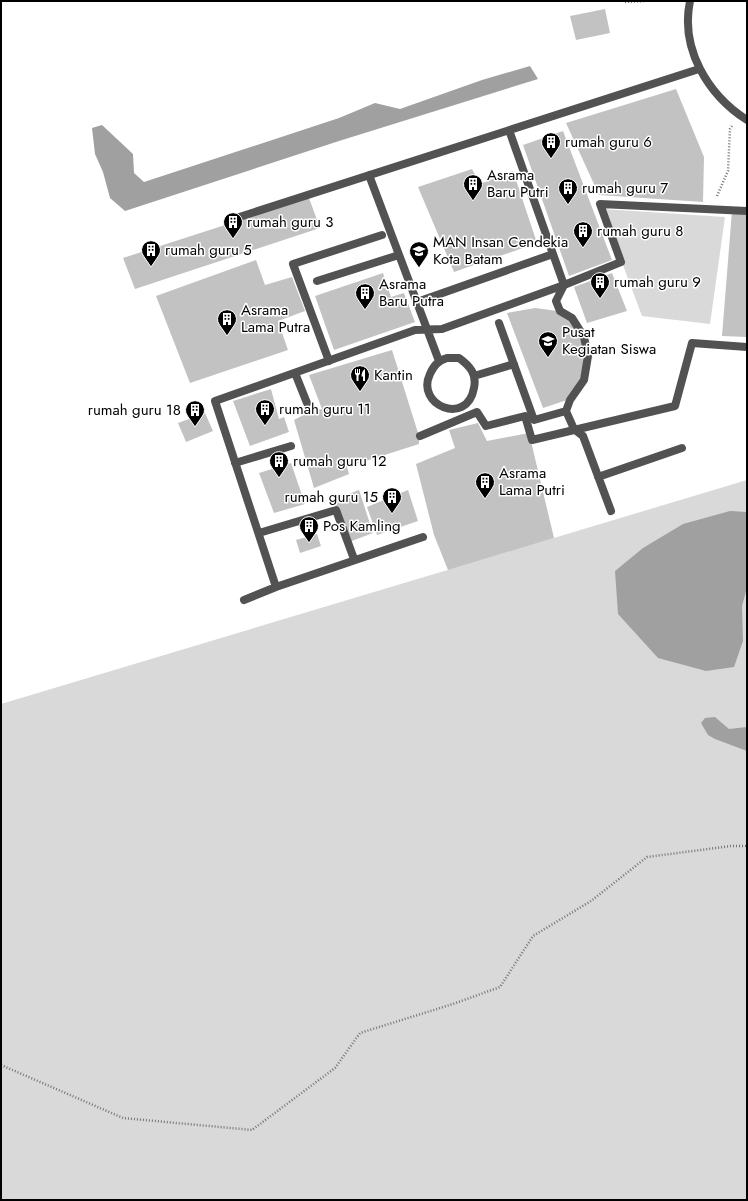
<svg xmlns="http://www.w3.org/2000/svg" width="748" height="1201" font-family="Jost,sans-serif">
  <rect width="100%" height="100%" fill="#fff"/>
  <path fill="#d9d9d9" d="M602 209 725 217 710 324 642 316Z
    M747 480V1200H1V704Z"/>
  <path fill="#a0a0a0" d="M530 66 538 79 339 141 125 211 110 198 103 172 95 154 92 128 102 125 133 154 134 173 144 182 339 118 375 103 400 109 482 80Z
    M730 511 747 512V588L742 606 743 641 734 667 706 671 658 658 618 614 615 571 643 548 683 524Z
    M715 717 729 729 747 727V751L715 739 708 735 701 723 705 718Z"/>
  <path fill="#c2c2c2" d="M605 9 610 33 576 40 570 16Z
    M676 89 704 157 703 202 599 195 566 123Z
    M563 131 612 260 569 276 523 145Z
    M472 169 480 184 513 171 537 243 454 272 418 187Z
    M309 198 320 228 135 289 123 258Z
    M732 211 747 212V337L722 336Z
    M256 260 265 285 292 277 305 311 278 321 288 350 190 383 156 296Z
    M383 273 391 297 404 293 415 322 334 350 315 296Z
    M612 273 627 311 587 323 574 287Z
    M535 308 558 311 570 318 582 337 585 356 582 380 567 400 543 408 507 313Z
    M392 350 419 436V444L347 467 349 474 314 488 294 420 309 412 322 409 309 375Z
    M271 389 279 419 284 417 289 432 250 446 233 401Z
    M205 413 213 431 186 442 178 423Z
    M478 423 487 441 529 433 554 538 448 570 434 535 416 464 455 448 449 430Z
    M291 463 305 504 274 513 259 473Z
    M359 490 373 533 349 542 333 500Z
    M408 490 418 521 377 535 367 507Z
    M317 534 321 546 300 553 296 540Z"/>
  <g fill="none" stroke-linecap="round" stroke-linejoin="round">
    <path stroke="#747474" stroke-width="2.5" stroke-dasharray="1 2" stroke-linecap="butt" d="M625 2 644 1
      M717 196 728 171 730 129 732 126
      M1 1065 123 1118 252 1130 335 1068 360 1033 453 1004 500 987 533 936 591 901 647 857 731 846H747"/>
    <path stroke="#525252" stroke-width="8" d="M690 1C680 49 708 95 747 120
      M509 130 564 285 556 301 560 311 572 318 584 337 588 356 584 380 570 400 566 411 574 429 583 436 611 511
      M369 175 439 361
      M230 220 699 69
      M317 281 399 255
      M417 302 553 254
      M499 323 534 420 566 411
      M447 358H459C470 366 477 374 474 388 467 427 415 405 430 374 434 365 438 361 447 358Z
      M295 373 307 403
      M474 376 514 364
      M235 463 291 446
      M598 477 682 448
      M259 533 336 510 354 559
      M423 537 276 587 215 401 415 330 442 329 564 285
      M244 600 276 587"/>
    <path stroke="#525252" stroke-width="8" d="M564 285 621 262 600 204 747 211
      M329 361 293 264 382 235
      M420 436 477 412 486 426 525 416 532 440 675 406 692 343 747 347"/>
  </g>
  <defs>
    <g id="building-pin" transform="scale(1)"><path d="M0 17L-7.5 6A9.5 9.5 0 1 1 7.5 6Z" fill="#000" stroke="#fff"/><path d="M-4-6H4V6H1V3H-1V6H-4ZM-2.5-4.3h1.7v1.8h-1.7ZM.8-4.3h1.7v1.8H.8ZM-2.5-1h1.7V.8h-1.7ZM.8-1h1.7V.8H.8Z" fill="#fff"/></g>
    <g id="school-pin" transform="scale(1)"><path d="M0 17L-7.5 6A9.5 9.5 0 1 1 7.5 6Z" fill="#000" stroke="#fff"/><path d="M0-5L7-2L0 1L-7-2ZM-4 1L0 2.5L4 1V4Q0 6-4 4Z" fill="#fff"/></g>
    <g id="restaurant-pin" transform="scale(1)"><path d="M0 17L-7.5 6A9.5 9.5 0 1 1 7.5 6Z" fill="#000" stroke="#fff"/><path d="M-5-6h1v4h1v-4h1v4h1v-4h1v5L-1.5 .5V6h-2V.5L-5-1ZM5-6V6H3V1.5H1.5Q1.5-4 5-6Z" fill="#fff"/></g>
  </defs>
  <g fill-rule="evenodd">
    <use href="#building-pin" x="551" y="142"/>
    <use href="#building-pin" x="473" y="184"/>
    <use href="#building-pin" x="568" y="188"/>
    <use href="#building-pin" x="233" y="222"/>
    <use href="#building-pin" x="583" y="231"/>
    <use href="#building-pin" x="151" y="250"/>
    <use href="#school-pin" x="419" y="251"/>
    <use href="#building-pin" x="600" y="282"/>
    <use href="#building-pin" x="365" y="293"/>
    <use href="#building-pin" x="227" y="319"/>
    <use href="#school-pin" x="548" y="341"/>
    <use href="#restaurant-pin" x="360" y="375"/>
    <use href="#building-pin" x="265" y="409"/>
    <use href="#building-pin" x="195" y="410"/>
    <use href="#building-pin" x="279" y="461"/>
    <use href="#building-pin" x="485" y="482"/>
    <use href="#building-pin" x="392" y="497"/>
    <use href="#building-pin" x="309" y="526"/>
  </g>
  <g text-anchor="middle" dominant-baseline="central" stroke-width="3" stroke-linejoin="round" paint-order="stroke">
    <g font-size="15" fill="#000" stroke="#fff" text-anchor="start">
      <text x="565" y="142">rumah guru 6</text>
      <text x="487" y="175">Asrama<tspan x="487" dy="17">Baru Putri</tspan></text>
      <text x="582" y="188">rumah guru 7</text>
      <text x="247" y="222">rumah guru 3</text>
      <text x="597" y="231">rumah guru 8</text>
      <text x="433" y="242">MAN Insan Cendekia<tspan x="433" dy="17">Kota Batam</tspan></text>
      <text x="165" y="250">rumah guru 5</text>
      <text x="614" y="282">rumah guru 9</text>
      <text x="379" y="284">Asrama<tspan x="379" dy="17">Baru Putra</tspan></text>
      <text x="241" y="310">Asrama<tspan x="241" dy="17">Lama Putra</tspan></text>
      <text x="562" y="332">Pusat<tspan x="562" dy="17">Kegiatan Siswa</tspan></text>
      <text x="374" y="375">Kantin</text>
      <text x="279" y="409">rumah guru 11</text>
      <text x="181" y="410" text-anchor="end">rumah guru 18</text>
      <text x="293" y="461">rumah guru 12</text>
      <text x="499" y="473">Asrama<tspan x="499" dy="17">Lama Putri</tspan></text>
      <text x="378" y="497" text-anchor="end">rumah guru 15</text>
      <text x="323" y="526">Pos Kamling</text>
    </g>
  </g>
  <rect width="748" height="1201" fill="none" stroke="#000000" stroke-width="4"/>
</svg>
